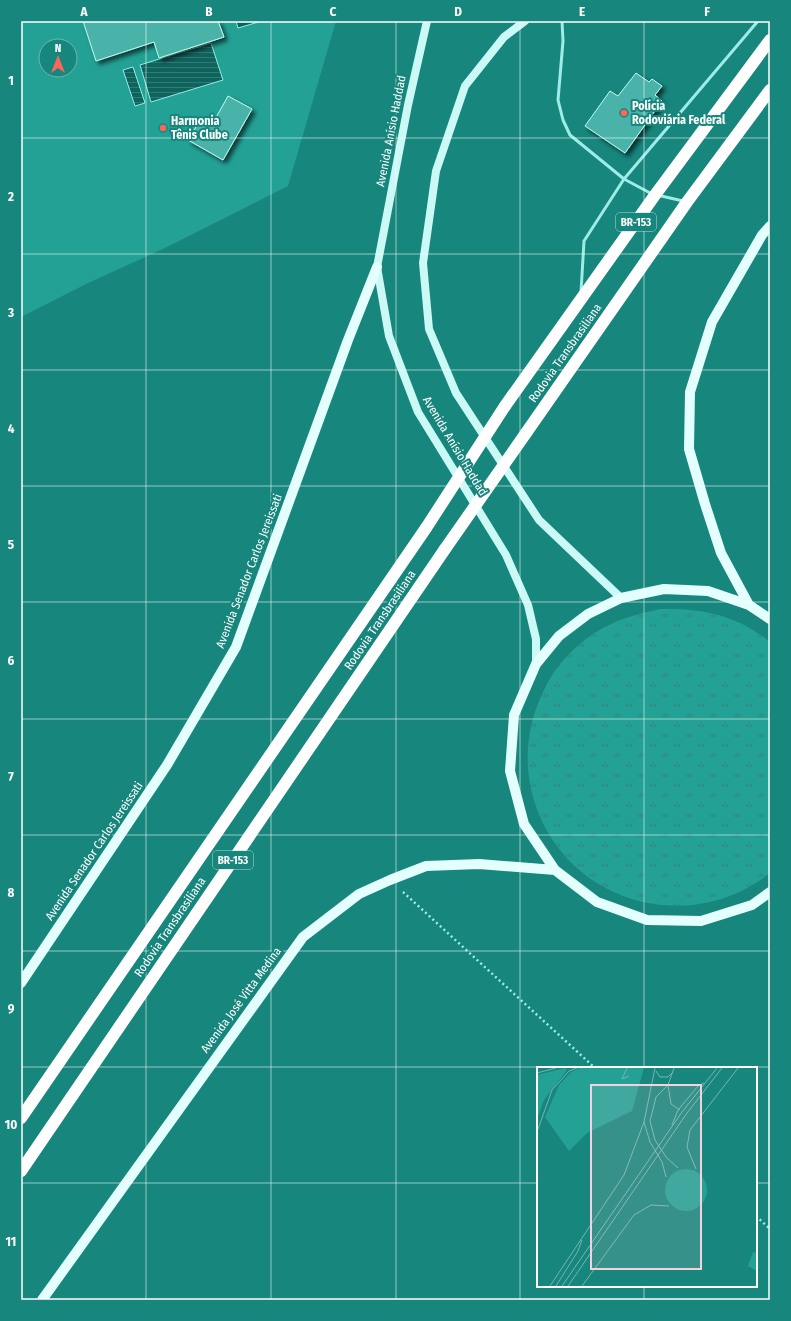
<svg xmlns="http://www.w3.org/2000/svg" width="791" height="1321" font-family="'Fira Sans Condensed',sans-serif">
  <defs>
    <pattern id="grass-tufts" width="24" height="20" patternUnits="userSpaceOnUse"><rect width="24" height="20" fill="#23a195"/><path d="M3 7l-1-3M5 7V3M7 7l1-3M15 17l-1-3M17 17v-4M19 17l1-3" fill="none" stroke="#31837b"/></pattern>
    <pattern id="water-rules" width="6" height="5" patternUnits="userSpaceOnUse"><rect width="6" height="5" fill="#0f635d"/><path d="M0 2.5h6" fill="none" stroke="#337a75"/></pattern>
    <filter id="shadow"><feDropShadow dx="3.5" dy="3.5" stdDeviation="2" flood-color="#0009"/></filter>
  </defs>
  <rect width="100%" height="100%" fill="#17867d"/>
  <path fill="url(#grass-tufts)" d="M660 609C702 608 737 615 770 642V873C740 897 702 909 663 905 556 895 496 782 545 688 556 665 576 644 598 631 617 619 638 614 660 609Z"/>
  <path fill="#23a195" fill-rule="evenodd" d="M21 21H336L288 186 163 249 88 283 21 317ZM46 46H70V70H46Z"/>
  <path fill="url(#water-rules)" stroke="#8ff0e5" d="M236 21H262L238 28Z
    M211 43 223 80 151 102 140 65Z
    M133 67 145 103 135 106 123 70Z"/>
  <path fill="#49b3a9" stroke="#c2faf4" filter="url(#shadow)" d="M83 21H218L224 37 159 58 154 42 96 61Z
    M636 73 649 82 652 79 662 86 655 95 662 101 625 153 585 126 610 91 618 96Z
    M228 96 252 109 223 160 188 140 202 117 213 123Z"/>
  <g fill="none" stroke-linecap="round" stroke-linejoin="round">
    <path stroke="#9dede6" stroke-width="2.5" stroke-dasharray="2 3" stroke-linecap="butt" d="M403 892 595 1068
      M756 1216 770 1229"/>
    <path stroke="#9dede6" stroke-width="3" d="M562 21 563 41 558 100 563 120 570 135 624 179 652 194
      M657 195 683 201
      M581 292 584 241 624 179 758 21"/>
    <path stroke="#caf9f6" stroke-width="8" d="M427 21 408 105 377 267 389 336 418 412 506 555 528 605 536 639V664
      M525 21 504 37 465 86 436 171 423 263 429 329 456 393 539 520 621 598"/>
    <path stroke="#e3fffe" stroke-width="10" d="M749 605 721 553 705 504 689 449 690 392 712 322 762 235 770 226
      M770 619 749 605 708 591 664 589 621 598 588 614 559 636 536 664 514 715 510 771 524 824 555 870 597 902 647 920 701 921 752 905 770 892
      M21 983 167 765 236 647 348 340 377 267
      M42 1300 303 937 359 894 390 880 426 866 479 864 555 870"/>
    <path stroke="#fff" stroke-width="12" d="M505 406 655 195 770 40
      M526 433 687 202 770 90
      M21 1118 426 528
      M21 1171 445 549"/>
    <path stroke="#fff" stroke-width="12" d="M426 528 505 406
      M445 549 526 433"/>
  </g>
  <path fill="none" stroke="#fff" stroke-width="1" stroke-opacity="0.55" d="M146 21V1300M271 21V1300M396 21V1300M520 21V1300M644 21V1068M21 138H770M21 254H770M21 370H770M21 486H770M21 602H770M21 719H770M21 835H770M21 951H770M21 1067H770M21 1183H538M756 1183H770M644 1286V1300"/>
  <g fill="#ff6559" stroke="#17867d" stroke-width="1.5">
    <circle cx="624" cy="113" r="4"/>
    <circle cx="163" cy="128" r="4"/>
  </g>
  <g text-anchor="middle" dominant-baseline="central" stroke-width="4" stroke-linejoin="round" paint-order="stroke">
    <g fill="#17867d" stroke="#b9dbd8" stroke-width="1">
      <rect x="616" y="213" width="40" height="18" rx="3"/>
      <rect x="213" y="851" width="40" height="18" rx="3"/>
    </g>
    <g font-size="11" font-weight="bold" fill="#fff">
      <text x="636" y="222">BR-153</text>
      <text x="233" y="860">BR-153</text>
    </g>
    <g font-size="12" font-weight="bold" fill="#fff" stroke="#17867d" text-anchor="start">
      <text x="632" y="106">Polícia<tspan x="632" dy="14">Rodoviária Federal</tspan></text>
      <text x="171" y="121">Harmonia<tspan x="171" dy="14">Tênis Clube</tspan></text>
    </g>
    <g font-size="12" fill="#fff" stroke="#17867d">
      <text transform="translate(391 131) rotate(-79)">Avenida Anísio Haddad</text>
      <text transform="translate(565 353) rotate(-55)">Rodovia Transbrasiliana</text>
      <text transform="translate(455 446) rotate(59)">Avenida Anísio Haddad</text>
      <text transform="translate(249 571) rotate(-69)">Avenida Senador Carlos Jereissati</text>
      <text transform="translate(380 620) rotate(-56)">Rodovia Transbrasiliana</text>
      <text transform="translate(94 851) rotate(-56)">Avenida Senador Carlos Jereissati</text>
      <text transform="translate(170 927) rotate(-56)">Rodovia Transbrasiliana</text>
      <text transform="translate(241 1000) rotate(-54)">Avenida José Vitta Medina</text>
    </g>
  </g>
  <g transform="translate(537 1067)">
    <rect width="220" height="220" fill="#17867d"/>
    <path d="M128 123a21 21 0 1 1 42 0a21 21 0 1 1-42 0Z" fill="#23a195"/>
    <path d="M28 1 30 3 7 33 0 52V8ZM216 185 220 186V204L211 199Z" fill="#23a195"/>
    <path d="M43 1H107L95 44 50 66 32 84 8 50 22 18 34 5Z" fill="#23a195"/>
    <path fill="none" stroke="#74b6b1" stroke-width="1" d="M90 1 85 12 92 9M118 1 107 55 113 75 125 95 129 110M137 1 131 18 119 30 113 54 118 73 129 90 141 101M119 4 123 10H131L135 6M0 6 19 1M131 18 134 37 143 43M135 58 141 43 161 19 167 16M0 65 15 23 32 4 40 1M159 102 150 80 153 63 201 1M13 219 87 108 107 55M19 219 41 184 45 173M25 219 145 45 180 1M31 219 150 46 185 1M45 219 97 148 114 138 132 139"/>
    <path fill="#f3d1de" fill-opacity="0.15" stroke="#f3d1de" stroke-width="2" d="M54 18H164V202H54Z"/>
    <rect width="220" height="220" fill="none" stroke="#fff" stroke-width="2"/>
  </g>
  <rect width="791" height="1321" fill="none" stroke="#17867d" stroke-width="44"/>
  <g transform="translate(58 58)"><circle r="19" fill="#17867d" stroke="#74b6b1"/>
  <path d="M0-3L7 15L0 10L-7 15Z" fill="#ff6559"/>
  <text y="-6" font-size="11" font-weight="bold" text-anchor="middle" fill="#ffffff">N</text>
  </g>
  <rect x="22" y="22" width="747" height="1277" fill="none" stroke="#fff" stroke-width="1.5"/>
  <g font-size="13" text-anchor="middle" font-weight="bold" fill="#fff">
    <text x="84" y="16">A</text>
    <text x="209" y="16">B</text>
    <text x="333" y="16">C</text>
    <text x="458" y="16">D</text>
    <text x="582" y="16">E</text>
    <text x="707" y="16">F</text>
    <text x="11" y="85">1</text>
    <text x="11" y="201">2</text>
    <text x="11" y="317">3</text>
    <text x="11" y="433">4</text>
    <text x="11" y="549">5</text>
    <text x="11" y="665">6</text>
    <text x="11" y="781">7</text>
    <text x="11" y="897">8</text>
    <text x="11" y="1013">9</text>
    <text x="11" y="1129">10</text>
    <text x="11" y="1246">11</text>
  </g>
</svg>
